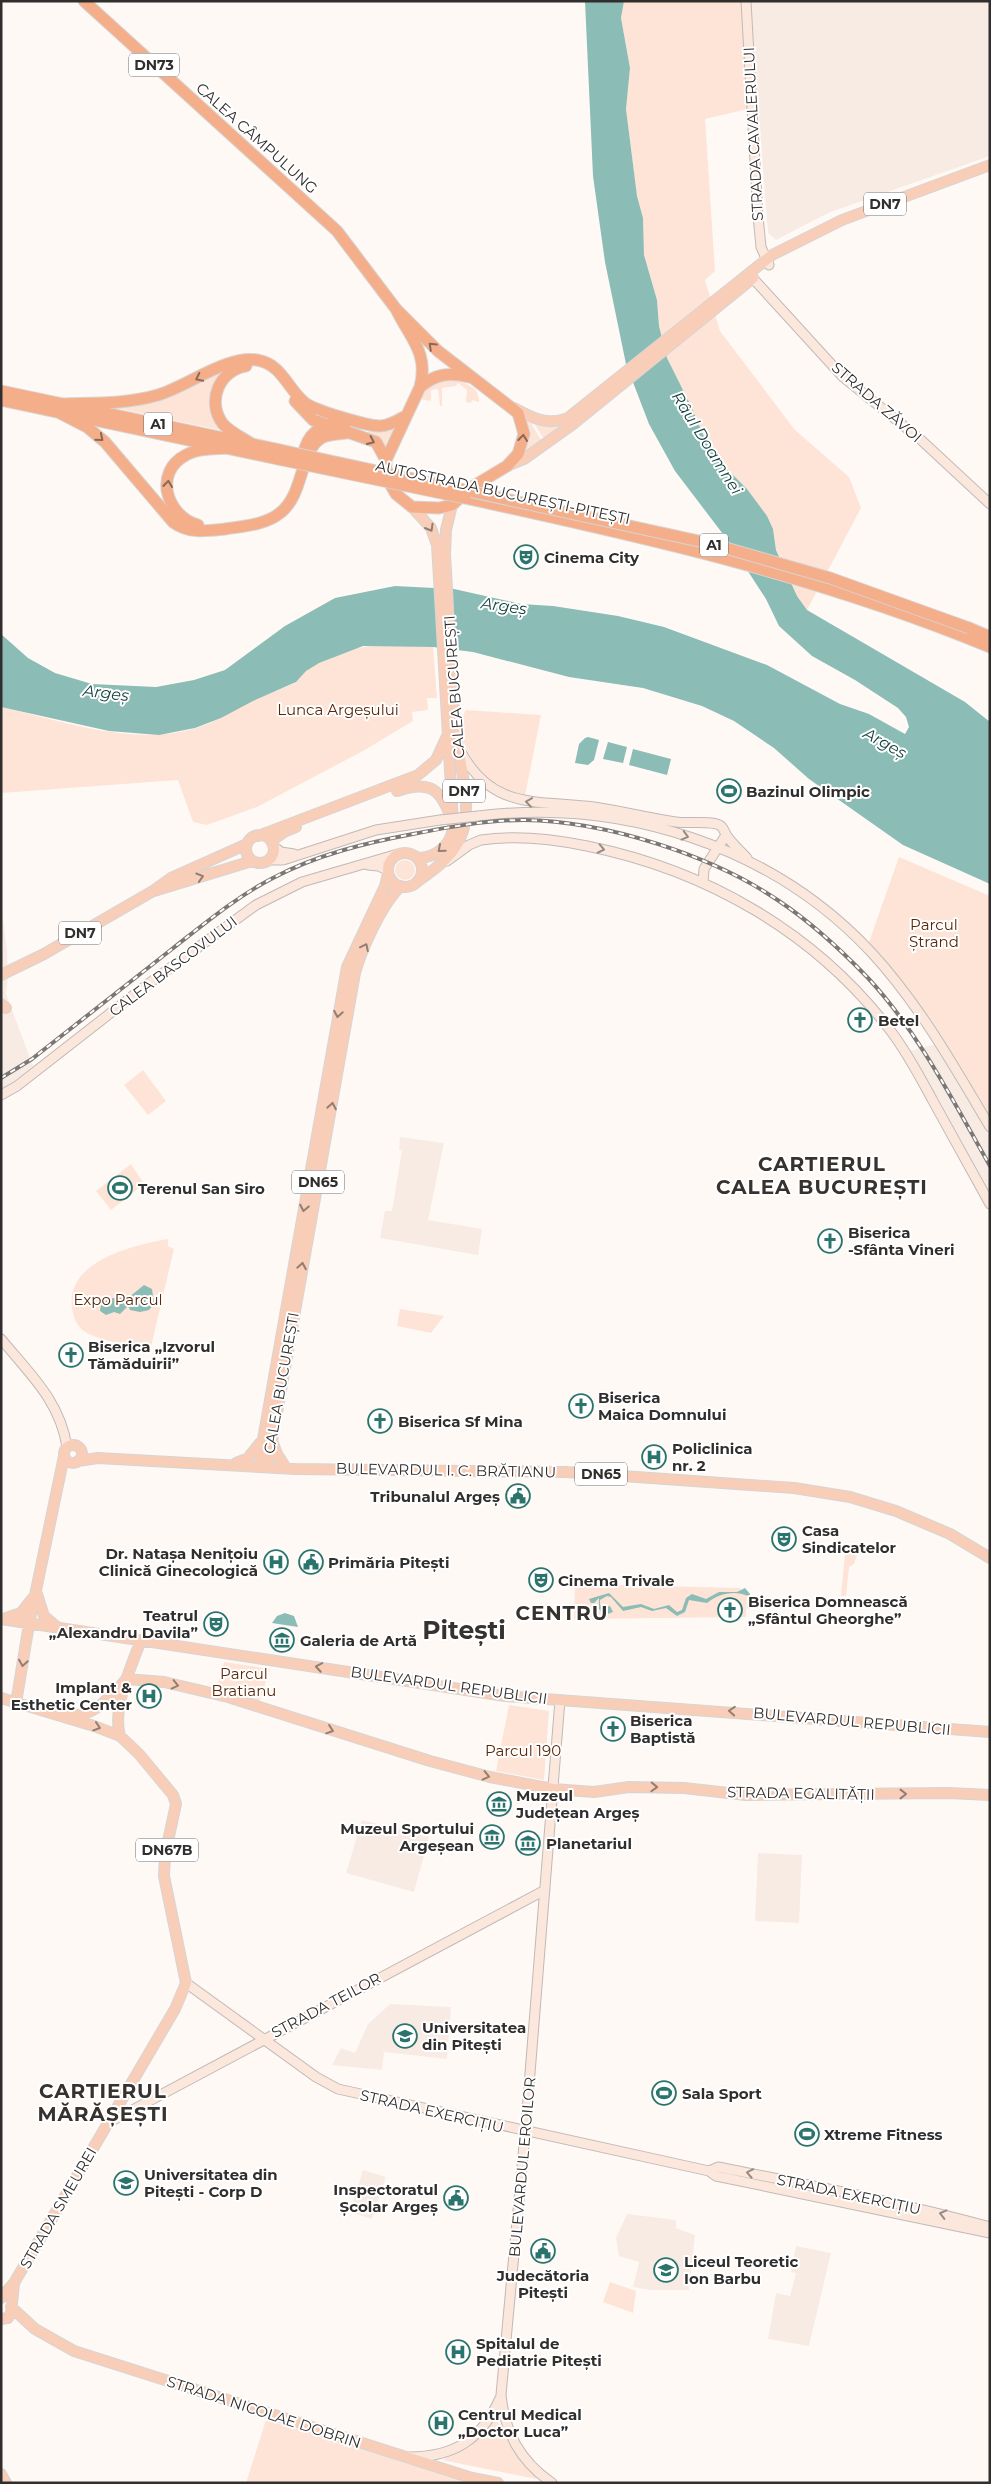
<svg xmlns="http://www.w3.org/2000/svg" width="991" height="2484" font-family="Montserrat,sans-serif">
  <rect width="100%" height="100%" fill="#fff9f6"/>
  <path fill="#f8ebe4" d="M750 1H990V156L828 213 776 240 768 233Z
    M1 905 7 950 8 977 6 994 33 1066 10 1085 1 1089Z
    M936 1044 990 1135V1197L910 1051Z
    M400 1137 444 1143 428 1220 482 1229 478 1255 380 1238 385 1211H392L402 1150H399Z
    M362 1820 429 1837 414 1892 346 1873Z
    M758 1853 802 1855 799 1923 755 1921Z
    M390 2004 451 2007 447 2059 384 2052 382 2070 332 2065 341 2048 355 2053 368 2024Z
    M363 2170 386 2177 372 2219 350 2212Z
    M627 2214 676 2220V2228L695 2235 689 2290H650L633 2287 639 2262 619 2256 616 2238Z
    M796 2246 831 2253 809 2346 768 2339 776 2293 790 2296 796 2273 791 2272Z"/>
  <path fill="#fde4d7" d="M624 1H750L757 107 705 119 715 271 705 280 720 331 795 430 849 477 861 508 807 610 797 596 776 549 773 529 747 489 723 465 705 439 691 406 667 358 659 326 657 300 644 255 643 218 637 196 626 109 630 68 621 18Z
    M237 363 213 398 230 432 105 406 128 403Z
    M444 379C458 380 480 384 479 402L472 400 471 403 466 402 467 390 458 383 456 386 442 388V406H440L438 389 431 390V401L419 399 427 387Z
    M527 422 531 423 543 443 522 457 528 441Z
    M566 423 545 441 535 425 550 427Z
    M394 428 385 446 377 436 368 434V430L385 431Z
    M385 645 433 647 437 698H427L428 710 412 712 413 721 363 751 257 807 207 825 193 822 178 780 1 793V707C62 721 134 747 196 728 216 722 233 711 251 702 264 695 279 690 293 684 299 681 301 674 306 670 328 653 358 646 385 645Z
    M466 710 541 715 525 796C512 792 500 788 489 779 472 765 452 732 466 710Z
    M899 857 990 896V1121L931 1020 869 942Z
    M395 870a10 10 0 1 1 20 0a10 10 0 1 1-20 0Z
    M143 1070 166 1101 148 1115 124 1085Z
    M131 1164 144 1184 111 1210 96 1191Z
    M168 1239V1246L174 1249 150 1351C130 1346 106 1342 87 1333 78 1329 73 1318 72 1308 65 1261 134 1245 168 1239Z
    M400 1309 444 1316 431 1333 397 1326Z
    M854 1549 857 1555 854 1564 849 1567 846 1596H841L845 1553 847 1550Z
    M575 1584 740 1588 747 1595 746 1617 574 1619Z
    M224 1662 270 1669 259 1703 216 1691Z
    M509 1705 549 1711 544 1780 496 1771Z
    M724 2171 860 2199 859 2202 723 2174Z
    M610 2282 636 2291 633 2313 603 2302Z
    M496 2419 522 2463 538 2477 536 2479 442 2460 470 2447Z
    M266 2420 485 2483H246Z"/>
  <path fill="#8bbcb6" d="M585 1H624L621 18 630 68 626 109 637 196 643 218 644 255 657 300 659 326 667 358 691 406 705 439 723 465 747 489 767 516 773 529 776 550 797 596 807 610 965 702 990 722V884L903 845 809 779 774 748 734 721 702 706 643 688 569 677 473 652 433 647 363 646 319 663 306 671 296 682 253 701 221 718 195 728 159 735 109 731 1 707V634L28 658 55 673 92 684 156 687 194 680 225 670 285 626 335 598 395 586 454 589 521 604 553 606 618 616 664 627 767 665 840 704 869 714 905 734 909 727 906 717 898 708 855 680 812 656 779 626 766 599 729 542 675 471 649 424 626 364 605 262 593 176Z
    M588 737 599 740 594 760 588 765 575 763 579 744 585 738Z
    M608 742 627 747 623 763 603 759Z
    M633 749 671 759 667 775 629 765Z
    M144 1285 152 1289 154 1304 149 1310 140 1312 130 1310 128 1306 120 1314 114 1312 106 1315 100 1311 101 1304C111 1296 117 1298 128 1298Z
    M745 1588 750 1594 749 1609 747 1608 748 1596C735 1590 719 1593 707 1603L689 1600 685 1612 677 1616 666 1608 652 1611 641 1607 623 1611 611 1597 607 1596 600 1600V1605L604 1607 610 1606 613 1612 605 1615 599 1609V1598L594 1603H591L589 1599 609 1593 623 1607 641 1604 654 1609 669 1605 677 1612 682 1610 686 1598 692 1594 706 1599 719 1592H737Z
    M285 1613 294 1616 298 1627 272 1623 277 1616Z"/>
  <g fill="none" stroke-linecap="round" stroke-linejoin="round">
    <g stroke="#bfbab7" stroke-width="11">
      <path id="secondary" d="M746 1 758 216 761 247 769 265
        M749 274 843 377 920 439 990 504
        M460 750C491 810 536 800 594 807 621 811 648 818 676 822 687 824 713 820 721 826 724 829 725 833 727 836 732 844 741 851 747 858
        M478 816C622 798 772 846 871 952 919 1004 954 1066 990 1127
        M273 846 281 852 294 854
        M269 860H283L376 830 440 820
        M447 861 469 845 481 840C515 835 553 839 587 846 706 870 815 932 890 1030 907 1052 920 1077 933 1101 952 1136 971 1170 990 1204
        M368 865 378 866 388 870
        M703 883 704 869 726 835
        M1 1095 17 1086 140 990 256 905 302 882 398 854
        M1 1339C30 1374 60 1401 67 1447
        M186 1983 316 2077 338 2089 709 2171 716 2176 990 2233
        M108 2123 545 1890
        M709 2171 718 2167C809 2185 900 2202 990 2227
        M409 2457C455 2457 482 2439 500 2398
        M552 2483C520 2461 505 2433 501 2395L526 2123 560 1700"/>
    </g>
    <g stroke="#d6d5d5" stroke-width="12">
      <path id="primary" d="M514 408C532 418 547 426 568 418L772 255 842 220 990 165
        M507 466 524 459 573 424 753 278
        M412 507 431 528 437 545 453 822C454 843 438 858 417 858
        M397 791C426 781 440 786 450 816
        M246 849a14 14 0 1 1 28 0a14 14 0 1 1-28 0Z
        M258 836 418 775 436 760 447 736
        M271 841 284 832 296 827
        M388 870a17 17 0 1 1 34 0a17 17 0 1 1-34 0Z
        M418 881C437 868 456 854 463 831 472 803 459 762 456 733 450 674 449 614 445 555L446 530 452 505
        M154 891 252 861
        M1 975 44 954 153 891 171 878 247 844
        M1 1004 6 1008
        M273 1443 277 1454 286 1468
        M64 1454a9 9 0 1 1 18 0a9 9 0 1 1-18 0Z
        M78 1461 98 1458 295 1469 566 1472 794 1488 850 1497 896 1511 950 1534 990 1558
        M236 1463 248 1458 260 1443
        M262 1467 260 1456 347 967 385 886 388 874
        M262 1467 269 1458 355 973C362 948 382 904 401 886
        M37 1594 44 1616 57 1627
        M6 1618 21 1613 32 1599
        M1 1619 505 1696 990 1732
        M126 1679 164 1682 228 1697 430 1761 490 1777 553 1789 594 1792 629 1787 684 1788 746 1795 948 1793 990 1795
        M1 1698 94 1726 120 1736 139 1754 173 1795 176 1804 165 1855 164 1876 186 1983 175 2009 14 2283 1 2298
        M16 1703 29 1624 64 1456
        M71 1715C94 1718 111 1695 126 1680
        M120 1736C112 1708 131 1667 141 1640
        M11 2307 35 2329 74 2351 472 2478 498 2483
        M1 2319 8 2318 11 2313 14 2284
        M1 2474 6 2483"/>
    </g>
    <g stroke="#d6d5d5" stroke-width="13">
      <path id="highway" d="M84 1 337 231 396 309 438 351 518 413 524 434 518 454 507 466 472 487 452 505 439 508 412 507 396 494 386 477V460L420 387C429 353 410 338 396 309
        M246 366C219 370 206 402 223 424 231 433 243 438 252 444
        M420 387C435 374 449 372 469 377
        M1 391 280 450
        M1 400 278 459
        M295 401 313 420 376 442 386 460
        M63 404C95 403 127 404 158 395 188 386 227 355 257 360 282 364 287 388 304 402 313 410 367 426 380 426 388 426 397 421 404 417
        M58 412 87 427 105 442 173 522C189 534 207 531 225 529 244 526 265 525 280 513 305 494 299 449 323 437 330 434 339 434 346 433
        M305 448C311 429 329 421 347 422
        M465 498C644 537 819 576 990 647
        M198 525C166 516 153 472 186 455 198 448 215 449 228 448
        M969 628 990 637"/>
    </g>
    <use href="#secondary" stroke="#fce7dc" stroke-width="9"/>
    <use href="#primary" stroke="#f8ceb8" stroke-width="10"/>
    <use href="#highway" stroke="#f4ae89" stroke-width="11"/>
    <g stroke="#7a7775" stroke-width="4">
      <path id="rail" d="M1 1078 32 1059C79 1022 125 986 172 949 204 924 236 897 273 878 316 855 365 843 413 834 449 827 487 820 524 820 605 821 712 855 779 901 812 923 841 950 868 978 919 1033 953 1101 990 1166"/>
    </g>
    <use href="#rail" stroke="#fff" stroke-width="2" stroke-dasharray="5.5" stroke-linecap="butt"/>
    <g stroke="#bfbab7" stroke-width="11" stroke-linecap="butt">
      <path id="secondary-bridge" d="M440 820 478 816"/>
    </g>
    <g stroke="#d6d5d5" stroke-width="13" stroke-linecap="butt">
      <path id="highway-bridge" d="M280 450 708 543 830 578 969 628
        M278 459 465 498"/>
    </g>
    <use href="#secondary-bridge" stroke="#fce7dc" stroke-width="9"/>
    <use href="#highway-bridge" stroke="#f4ae89" stroke-width="11"/>
  </g>
  <defs><path id="oneway-chevron" d="M-2-3.5L2.5 0L-2 3.5" fill="none" stroke-width="1.6" stroke-linecap="round" stroke-linejoin="round" transform="scale(1.25)"/></defs>
  <g stroke="#896857">
    <use href="#oneway-chevron" transform="translate(432 346) rotate(-136)"/>
    <use href="#oneway-chevron" transform="translate(199 378) rotate(154)"/>
    <use href="#oneway-chevron" transform="translate(100 438) rotate(40)"/>
    <use href="#oneway-chevron" transform="translate(523 438) rotate(-83)"/>
    <use href="#oneway-chevron" transform="translate(371 441) rotate(25)"/>
    <use href="#oneway-chevron" transform="translate(168 484) rotate(-83)"/>
  </g>
  <g stroke="#947e73">
    <use href="#oneway-chevron" transform="translate(430 528) rotate(60)"/>
    <use href="#oneway-chevron" transform="translate(441 849) rotate(139)"/>
    <use href="#oneway-chevron" transform="translate(200 877) rotate(-17)"/>
    <use href="#oneway-chevron" transform="translate(365 947) rotate(-64)"/>
    <use href="#oneway-chevron" transform="translate(338 1014) rotate(100)"/>
    <use href="#oneway-chevron" transform="translate(332 1106) rotate(-80)"/>
    <use href="#oneway-chevron" transform="translate(304 1208) rotate(101)"/>
    <use href="#oneway-chevron" transform="translate(302 1266) rotate(-80)"/>
    <use href="#oneway-chevron" transform="translate(23 1663) rotate(99)"/>
    <use href="#oneway-chevron" transform="translate(319 1667) rotate(-170)"/>
    <use href="#oneway-chevron" transform="translate(175 1685) rotate(13)"/>
    <use href="#oneway-chevron" transform="translate(732 1711) rotate(-176)"/>
    <use href="#oneway-chevron" transform="translate(97 1727) rotate(18)"/>
    <use href="#oneway-chevron" transform="translate(330 1730) rotate(19)"/>
    <use href="#oneway-chevron" transform="translate(486 1776) rotate(13)"/>
    <use href="#oneway-chevron" transform="translate(654 1787) rotate(2)"/>
    <use href="#oneway-chevron" transform="translate(903 1794)"/>
  </g>
  <g stroke="#968b85">
    <use href="#oneway-chevron" transform="translate(529 802) rotate(-172)"/>
    <use href="#oneway-chevron" transform="translate(685 836) rotate(15)"/>
    <use href="#oneway-chevron" transform="translate(601 849) rotate(12)"/>
    <use href="#oneway-chevron" transform="translate(750 2173) rotate(-169)"/>
    <use href="#oneway-chevron" transform="translate(943 2214) rotate(-166)"/>
  </g>
  <defs>
    <g id="theatre-ring" transform="scale(1.25)"><circle r="9.5" fill="#fff" stroke="#2b746e" stroke-width="1.5"/><path d="M-5-5.5Q0-4 5-5.5V0Q5 5 0 6Q-5 5-5 0ZM-3.3-2.5H-1v1.5H-3.3ZM1-2.5H3.3v1.5H1ZM-2.8 1Q0 5.5 2.8 1Z" fill="#2b746e"/></g>
    <g id="stadium-ring" transform="scale(1.25)"><circle r="9.5" fill="#fff" stroke="#2b746e" stroke-width="1.5"/><path d="M0-5a6.5 5 0 1 0 0 10a6.5 5 0 1 0 0-10ZM-3.5-1.8h7v3.6h-7Z" fill="#2b746e"/></g>
    <g id="church-ring" transform="scale(1.25)"><circle r="9.5" fill="#fff" stroke="#2b746e" stroke-width="1.5"/><path d="M-1.2-6h2.4v3.5h3.3v2.4h-3.3V6h-2.4V-.1h-3.3v-2.4h3.3Z" fill="#2b746e"/></g>
    <g id="hospital-ring" transform="scale(1.25)"><circle r="9.5" fill="#fff" stroke="#2b746e" stroke-width="1.5"/><path d="M-5-5h3v3.5h4V-5h3V5h-3V1.5h-4V5h-3Z" fill="#2b746e"/></g>
    <g id="civic-ring" transform="scale(1.25)"><circle r="9.5" fill="#fff" stroke="#2b746e" stroke-width="1.5"/><path d="M-.6-6.5H3V-4.5H.6V-3L4-1V1h2V6H-6V1h2V-1L-.6-3ZM-1.2 2.5V6h2.4V2.5Z" fill="#2b746e"/></g>
    <g id="museum-ring" transform="scale(1.25)"><circle r="9.5" fill="#fff" stroke="#2b746e" stroke-width="1.5"/><path d="M0-6L6-3V-2H-6V-3ZM-5-1h2V3h-2ZM-1-1h2V3h-2ZM3-1h2V3H3ZM-6 4H6V6H-6Z" fill="#2b746e"/></g>
    <g id="university-ring" transform="scale(1.25)"><circle r="9.5" fill="#fff" stroke="#2b746e" stroke-width="1.5"/><path d="M0-5L7-2L0 1L-7-2ZM-4 1L0 2.5L4 1V4Q0 6-4 4Z" fill="#2b746e"/></g>
  </defs>
  <g fill-rule="evenodd">
    <use href="#theatre-ring" x="526" y="557"/>
    <use href="#stadium-ring" x="729" y="791"/>
    <use href="#church-ring" x="860" y="1020"/>
    <use href="#stadium-ring" x="120" y="1188"/>
    <use href="#church-ring" x="830" y="1241"/>
    <use href="#church-ring" x="71" y="1355"/>
    <use href="#church-ring" x="581" y="1406"/>
    <use href="#church-ring" x="380" y="1421"/>
    <use href="#hospital-ring" x="654" y="1457"/>
    <use href="#civic-ring" x="518" y="1496"/>
    <use href="#theatre-ring" x="784" y="1539"/>
    <use href="#hospital-ring" x="276" y="1562"/>
    <use href="#civic-ring" x="311" y="1562"/>
    <use href="#theatre-ring" x="541" y="1580"/>
    <use href="#church-ring" x="730" y="1610"/>
    <use href="#theatre-ring" x="216" y="1624"/>
    <use href="#museum-ring" x="282" y="1640"/>
    <use href="#hospital-ring" x="149" y="1696"/>
    <use href="#church-ring" x="613" y="1729"/>
    <use href="#museum-ring" x="499" y="1804"/>
    <use href="#museum-ring" x="492" y="1837"/>
    <use href="#museum-ring" x="528" y="1843"/>
    <use href="#university-ring" x="405" y="2036"/>
    <use href="#stadium-ring" x="664" y="2093"/>
    <use href="#stadium-ring" x="807" y="2134"/>
    <use href="#university-ring" x="126" y="2183"/>
    <use href="#civic-ring" x="456" y="2198"/>
    <use href="#civic-ring" x="543" y="2251"/>
    <use href="#university-ring" x="666" y="2270"/>
    <use href="#hospital-ring" x="458" y="2352"/>
    <use href="#hospital-ring" x="441" y="2423"/>
  </g>
  <g text-anchor="middle" dominant-baseline="central" stroke-width="4" stroke-linejoin="round" paint-order="stroke">
    <g fill="#fff" stroke="#6f6d6d" stroke-width="1">
      <rect x="129" y="53.5" width="50" height="23" rx="4"/>
      <rect x="864" y="192.5" width="42" height="23" rx="4"/>
      <rect x="144" y="412.5" width="28" height="23" rx="4"/>
      <rect x="700" y="533.5" width="28" height="23" rx="4"/>
      <rect x="443" y="779.5" width="42" height="23" rx="4"/>
      <rect x="59" y="921.5" width="42" height="23" rx="4"/>
      <rect x="292" y="1170.5" width="52" height="23" rx="4"/>
      <rect x="575" y="1462.5" width="52" height="23" rx="4"/>
      <rect x="136" y="1838.5" width="62" height="23" rx="4"/>
    </g>
    <g font-size="14" font-weight="bold" fill="#312f2e">
      <text x="154" y="65">DN73</text>
      <text x="885" y="204">DN7</text>
      <text x="158" y="424">A1</text>
      <text x="714" y="545">A1</text>
      <text x="464" y="791">DN7</text>
      <text x="80" y="933">DN7</text>
      <text x="318" y="1182">DN65</text>
      <text x="601" y="1474">DN65</text>
      <text x="167" y="1850">DN67B</text>
    </g>
    <g font-size="15" fill="#312f2e" stroke="#fff">
      <text transform="translate(753 134) rotate(-93)">STRADA CAVALERULUI</text>
      <text transform="translate(257 138) rotate(42)">CALEA CÂMPULUNG</text>
      <text transform="translate(877 402) rotate(41)">STRADA ZĂVOI</text>
      <text transform="translate(503 492) rotate(12)">AUTOSTRADA BUCUREȘTI-PITEȘTI</text>
      <text transform="translate(454 687) rotate(-94)">CALEA BUCUREȘTI</text>
      <text transform="translate(173 966) rotate(-37)">CALEA BASCOVULUI</text>
      <text transform="translate(281 1383) rotate(-80)">CALEA BUCUREȘTI</text>
      <text transform="translate(446 1470) rotate(1)">BULEVARDUL I. C. BRĂTIANU</text>
      <text transform="translate(449 1685) rotate(8)">BULEVARDUL REPUBLICII</text>
      <text transform="translate(852 1721) rotate(5)">BULEVARDUL REPUBLICII</text>
      <text transform="translate(801 1793) rotate(1)">STRADA EGALITĂȚII</text>
      <text transform="translate(326 2005) rotate(-28)">STRADA TEILOR</text>
      <text transform="translate(432 2111) rotate(13)">STRADA EXERCIȚIU</text>
      <text transform="translate(522 2167) rotate(-85)">BULEVARDUL EROILOR</text>
      <text transform="translate(849 2194) rotate(12)">STRADA EXERCIȚIU</text>
      <text transform="translate(58 2208) rotate(-60)">STRADA SMEUREI</text>
      <text transform="translate(264 2412) rotate(18)">STRADA NICOLAE DOBRIN</text>
    </g>
    <g font-size="15" font-weight="bold" fill="#312f2e" stroke="#fff" text-anchor="start">
      <text x="544" y="557">Cinema City</text>
      <text x="746" y="791">Bazinul Olimpic</text>
      <text x="878" y="1020">Betel</text>
      <text x="138" y="1188">Terenul San Siro</text>
      <text x="848" y="1232">Biserica<tspan x="848" dy="17">-Sfânta Vineri</tspan></text>
      <text x="88" y="1346">Biserica „Izvorul<tspan x="88" dy="17">Tămăduirii”</tspan></text>
      <text x="598" y="1397">Biserica<tspan x="598" dy="17">Maica Domnului</tspan></text>
      <text x="398" y="1421">Biserica Sf Mina</text>
      <text x="672" y="1448">Policlinica<tspan x="672" dy="17">nr. 2</tspan></text>
      <text x="500" y="1496" text-anchor="end">Tribunalul Argeș</text>
      <text x="802" y="1530">Casa<tspan x="802" dy="17">Sindicatelor</tspan></text>
      <text x="258" y="1553" text-anchor="end">Dr. Natașa Nenițoiu<tspan x="258" dy="17">Clinică Ginecologică</tspan></text>
      <text x="328" y="1562">Primăria Pitești</text>
      <text x="558" y="1580">Cinema Trivale</text>
      <text x="748" y="1601">Biserica Domnească<tspan x="748" dy="17">„Sfântul Gheorghe”</tspan></text>
      <text x="198" y="1615" text-anchor="end">Teatrul<tspan x="198" dy="17">„Alexandru Davila”</tspan></text>
      <text x="300" y="1640">Galeria de Artă</text>
      <text x="132" y="1687" text-anchor="end">Implant &amp;<tspan x="132" dy="17">Esthetic Center</tspan></text>
      <text x="630" y="1720">Biserica<tspan x="630" dy="17">Baptistă</tspan></text>
      <text x="516" y="1795">Muzeul<tspan x="516" dy="17">Județean Argeș</tspan></text>
      <text x="474" y="1828" text-anchor="end">Muzeul Sportului<tspan x="474" dy="17">Argeșean</tspan></text>
      <text x="546" y="1843">Planetariul</text>
      <text x="422" y="2027">Universitatea<tspan x="422" dy="17">din Pitești</tspan></text>
      <text x="682" y="2093">Sala Sport</text>
      <text x="824" y="2134">Xtreme Fitness</text>
      <text x="144" y="2174">Universitatea din<tspan x="144" dy="17">Pitești - Corp D</tspan></text>
      <text x="438" y="2189" text-anchor="end">Inspectoratul<tspan x="438" dy="17">Școlar Argeș</tspan></text>
      <text x="684" y="2261">Liceul Teoretic<tspan x="684" dy="17">Ion Barbu</tspan></text>
      <text x="543" y="2275" text-anchor="middle">Judecătoria<tspan x="543" dy="17">Pitești</tspan></text>
      <text x="476" y="2343">Spitalul de<tspan x="476" dy="17">Pediatrie Pitești</tspan></text>
      <text x="458" y="2414">Centrul Medical<tspan x="458" dy="17">„Doctor Luca”</tspan></text>
    </g>
    <g font-size="15" fill="#59280a" stroke="#fff">
      <text x="338" y="709">Lunca Argeșului</text>
      <text x="934" y="924">Parcul<tspan x="934" dy="17">Ștrand</tspan></text>
      <text x="118" y="1299">Expo Parcul</text>
      <text x="244" y="1673">Parcul<tspan x="244" dy="17">Bratianu</tspan></text>
      <text x="523" y="1750">Parcul 190</text>
    </g>
    <g font-size="16" font-style="italic" fill="#15433f" stroke="#fff">
      <text transform="translate(707 443) rotate(58)">Râul Doamnei</text>
      <text transform="translate(504 606) rotate(8)">Argeș</text>
      <text transform="translate(106 693) rotate(7)">Argeș</text>
      <text transform="translate(885 743) rotate(29)">Argeș</text>
    </g>
    <g font-size="20" font-weight="bold" letter-spacing="1" fill="#363230" stroke="#fff">
      <text x="822" y="1164">CARTIERUL<tspan x="822" dy="23">CALEA BUCUREȘTI</tspan></text>
      <text x="562" y="1613">CENTRU</text>
      <text x="103" y="2091">CARTIERUL<tspan x="103" dy="23">MĂRĂȘEȘTI</tspan></text>
    </g>
    <g font-size="25" font-weight="bold" fill="#363230" stroke="#fff">
      <text x="464" y="1630">Pitești</text>
    </g>
  </g>
  <rect width="991" height="2484" fill="none" stroke="#312f2e" stroke-width="5"/>
</svg>
